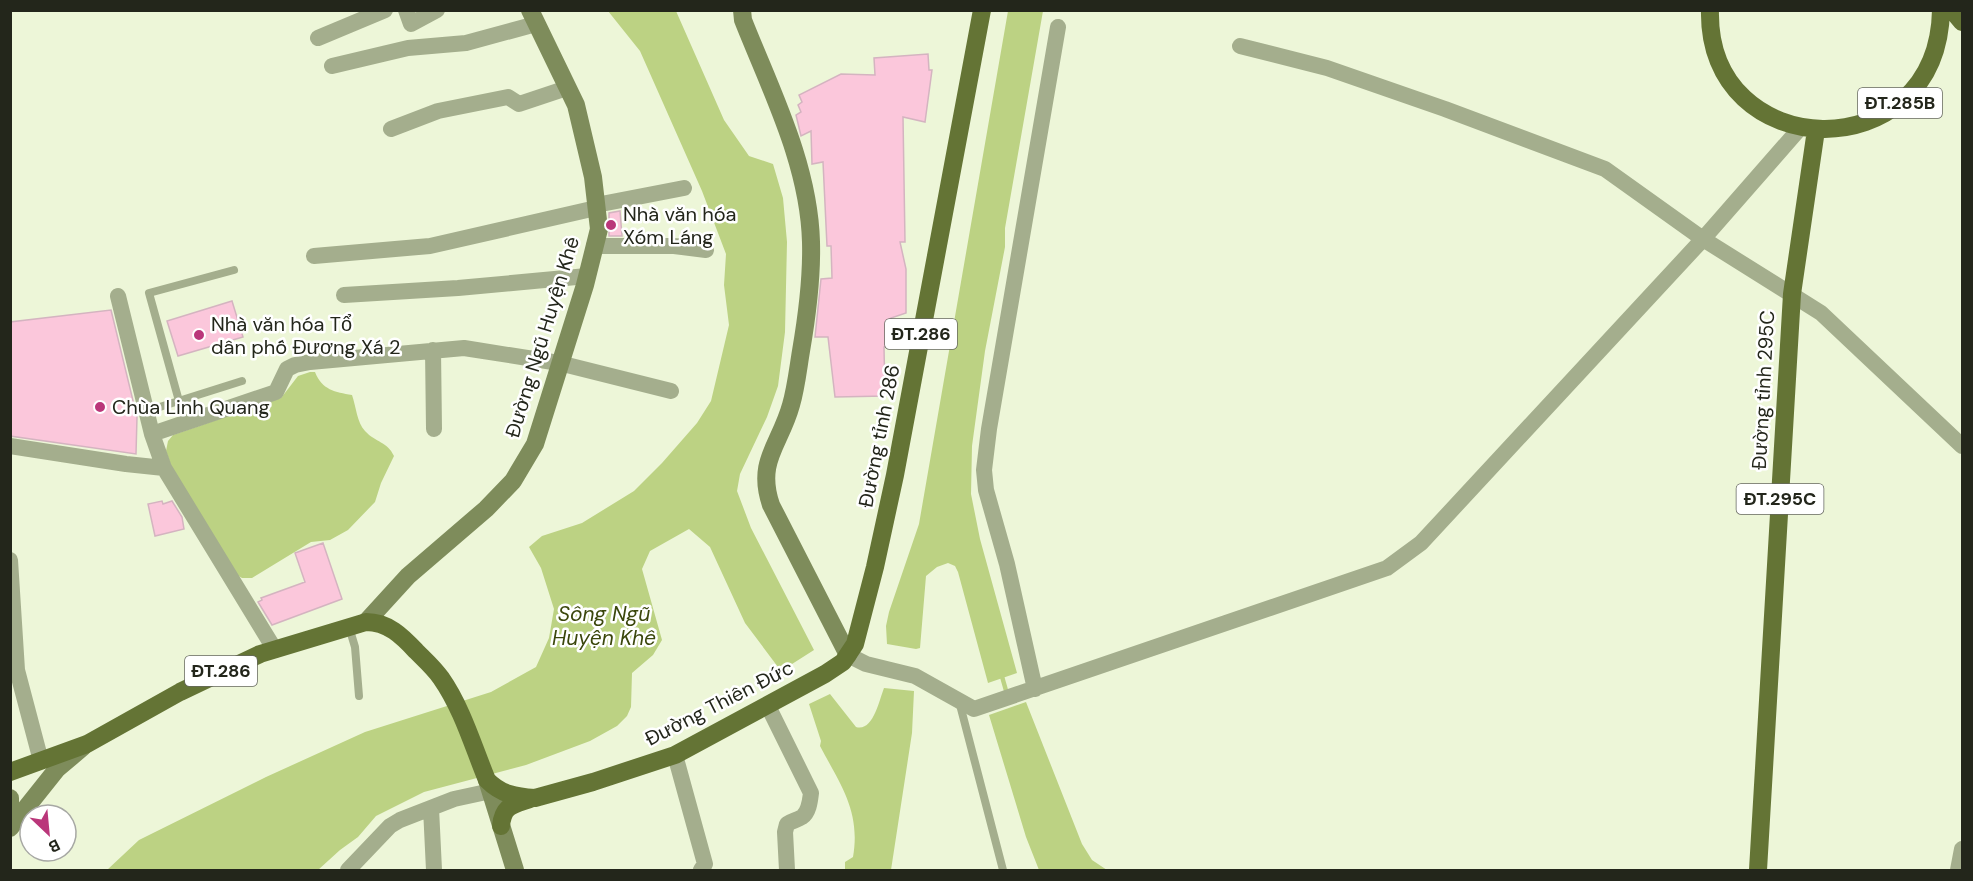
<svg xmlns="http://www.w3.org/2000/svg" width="1973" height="881" font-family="'DM Sans',sans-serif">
  <rect width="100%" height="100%" fill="#edf6d8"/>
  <path fill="#bcd283" d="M608 11H676L724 120 749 156 773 164 783 198 787 242 785 332 778 386 767 417 740 474 737 491 751 528 814 650 781 671 745 623 710 547 689 529 650 551 642 569 662 640 653 655 632 673 631 707 627 716 617 726 590 741 526 765 424 792 376 816 358 837 340 850 318 870H107L139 840 266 777 365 732 491 692 536 667 549 638 554 609 541 568 529 547 542 536 582 523 634 491 662 463 697 423 711 401 729 325 724 285 726 254 702 191 640 51Z
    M1008 11H1043L1005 228V247L985 351 972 446 971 494 980 539 1017 673 988 683 958 572 955 566 948 563 937 567 926 576 920 648 916 649 887 644 886 626 889 612 919 524Z
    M310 372H315C322 390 335 392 352 395 356 406 357 423 365 431 376 443 387 441 394 456L381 483 375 502 348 530 330 540 311 542 252 578H242L235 574 173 471 166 451 168 441 173 435 281 398 298 376Z
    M884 688 914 691 912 733 891 870H845V862L853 857C861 811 840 784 820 746L821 741 809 704 830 694 856 727C873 732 879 701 884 688Z
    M1026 702 1082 844 1092 860 1107 870H1039L1026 837 989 715Z"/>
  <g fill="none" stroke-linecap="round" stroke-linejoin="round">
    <path stroke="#bcd283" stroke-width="4.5" d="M1001 673 1007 694"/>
  </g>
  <path fill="#fbc7db" stroke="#d4b4c0" stroke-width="1.5" d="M928 54 929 70H932L925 122 903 117 905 242H900L906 269V313L891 318 892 345 884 347 885 396 835 397 828 337H815L821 279 832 278 831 246H827L823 162 812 164 811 131 801 136 796 115 801 112 798 105 802 102 799 95 841 74 875 75 874 58Z
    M620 211 622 236H609V213Z
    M232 301 243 337 178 356 167 321Z
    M111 310 137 417 136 454 10 436V322Z
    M162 501 163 504 172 501 182 517 184 529 155 536 148 504Z
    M323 543 342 599 272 625 258 602 262 600 261 598 305 582 295 553Z"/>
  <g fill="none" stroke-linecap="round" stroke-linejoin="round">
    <path stroke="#a4ae8d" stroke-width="8" d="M179 401 149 293 234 270
      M147 411 242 381
      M349 627 355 647 359 696
      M959 701 1003 870"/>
    <path stroke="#a4ae8d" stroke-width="16" d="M406 10 411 24 437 10
      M318 38 385 10
      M1240 46 1327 68 1445 109 1605 169 1703 239 1821 313 1962 446
      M332 66 408 48 466 43 536 24
      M391 129 438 111 508 97 519 104 567 88
      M596 205 684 188
      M594 246H674L706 250
      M314 256 430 246 596 208
      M344 295 458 288 587 276
      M118 296 152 434 164 468
      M433 350 434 429
      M152 434 276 392 287 369 295 365 310 362 464 348 559 363 671 391
      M10 446 126 464 164 468 275 650
      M10 560 17 670 41 761
      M848 655 866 664 915 676 974 709 1387 568 1421 543 1703 239 1801 127
      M1035 689 1007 564 986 490 984 470 989 429 1058 27
      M768 706 811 793C810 801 809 812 802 817 797 820 792 821 787 824L785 832 787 870
      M675 755 705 864 701 870
      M431 808 434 870
      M348 870 390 826 400 820 454 799 491 791
      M1958 870 1962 849"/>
    <path stroke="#7e8c5b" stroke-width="18" d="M742 10 743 20C771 91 809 164 811 242 812 278 807 316 801 351 798 369 796 388 791 405 780 445 756 461 771 505L848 655
      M366 622 408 576 486 509 513 481 535 444 585 285 599 229 593 177 576 105 530 10
      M487 780 515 870
      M10 798V809
      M10 828 57 769 83 747"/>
    <path stroke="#647435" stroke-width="18" d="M1710 10C1706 165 1938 172 1941 10
      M1952 10 1962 22
      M10 772 87 744 180 692 260 654 366 622C388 622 402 636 416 651 425 660 434 668 441 678 462 708 473 746 487 780 501 794 515 797 535 798L593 782 675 755 825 674 843 662 855 644 875 567 895 475 982 10
      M501 826C503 805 513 805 530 799
      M1758 870 1792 294 1816 130"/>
  </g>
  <g fill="#ba367a" stroke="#fff" stroke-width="2">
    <circle cx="611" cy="225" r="6"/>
    <circle cx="199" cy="335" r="6"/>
    <circle cx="100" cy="407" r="6"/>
  </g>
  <g text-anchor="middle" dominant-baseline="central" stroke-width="5" stroke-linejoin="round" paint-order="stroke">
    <g fill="#fff" stroke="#65675f" stroke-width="1.5">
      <rect x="1858" y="88" width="84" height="30" rx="4.5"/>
      <rect x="885" y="319" width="72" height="30" rx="4.5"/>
      <rect x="1736.5" y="484" width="87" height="30" rx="4.5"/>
      <rect x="185" y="656" width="72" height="30" rx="4.5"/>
    </g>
    <g font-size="18" font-weight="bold" fill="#23261b">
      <text x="1900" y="103">ĐT.285B</text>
      <text x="921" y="334">ĐT.286</text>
      <text x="1780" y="499">ĐT.295C</text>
      <text x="221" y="671">ĐT.286</text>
    </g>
    <g font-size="20" fill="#23261b" stroke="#fff" text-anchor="start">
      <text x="623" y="214">Nhà văn hóa<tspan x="623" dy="23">Xóm Láng</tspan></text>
      <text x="211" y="324">Nhà văn hóa Tổ<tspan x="211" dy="23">dân phố Đương Xá 2</tspan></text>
      <text x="112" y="407">Chùa Linh Quang</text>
    </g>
    <g font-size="20" fill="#23261b" stroke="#fff">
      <text transform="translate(542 337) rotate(-73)">Đường Ngũ Huyện Khê</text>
      <text transform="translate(1763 390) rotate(-87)">Đường tỉnh 295C</text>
      <text transform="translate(879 436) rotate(-79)">Đường tỉnh 286</text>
      <text transform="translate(719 703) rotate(-27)">Đường Thiên Đức</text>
    </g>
    <g font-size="21" font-style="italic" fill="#3b470c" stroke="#fff">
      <text x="604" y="614">Sông Ngũ<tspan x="604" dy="24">Huyện Khê</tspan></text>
    </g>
  </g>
  <rect width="1973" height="881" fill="none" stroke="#23261b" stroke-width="24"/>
  <g transform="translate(48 833) rotate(154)"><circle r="28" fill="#ffffff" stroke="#a7a8a4" stroke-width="1.5"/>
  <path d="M0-4.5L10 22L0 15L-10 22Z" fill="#ba367a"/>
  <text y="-9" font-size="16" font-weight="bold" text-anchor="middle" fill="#23261b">B</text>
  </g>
</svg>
